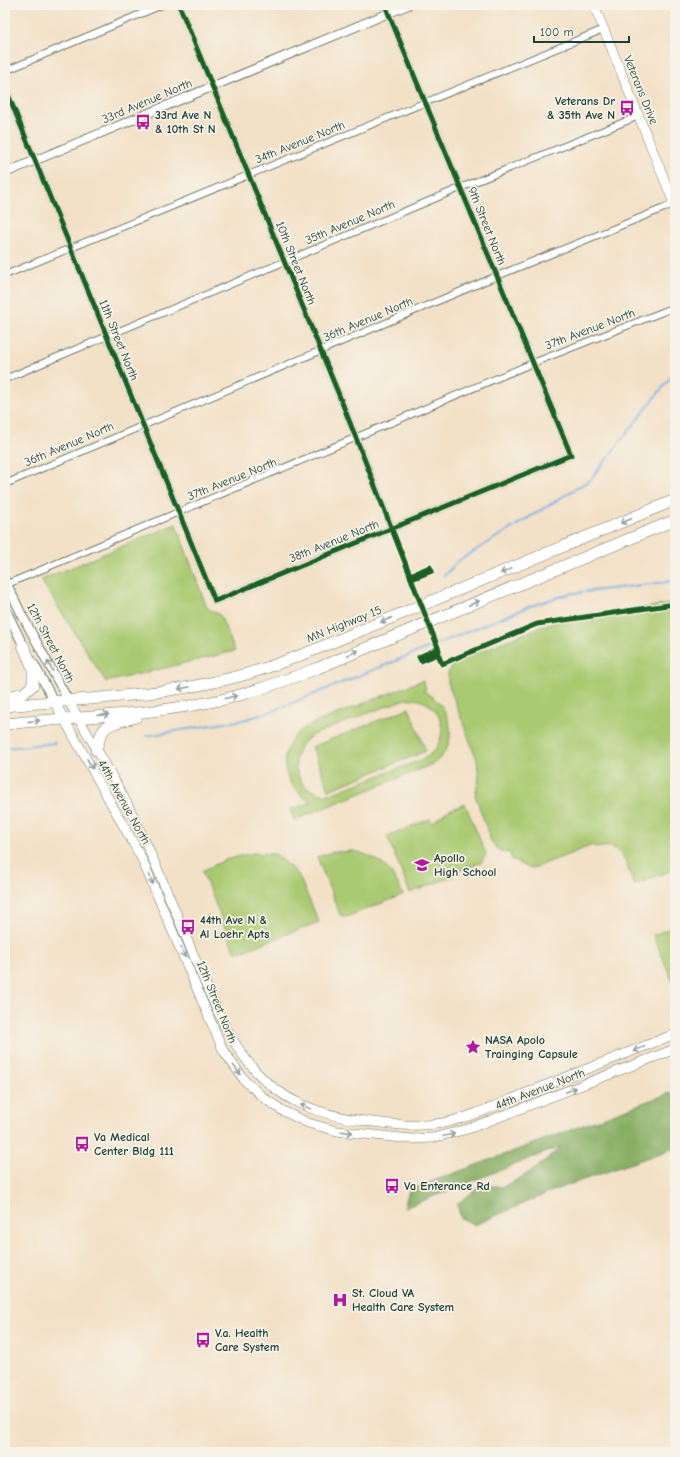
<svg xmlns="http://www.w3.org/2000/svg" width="680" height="1457" font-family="'Comic Neue',sans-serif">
  <rect width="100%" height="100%" fill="#f7f3e8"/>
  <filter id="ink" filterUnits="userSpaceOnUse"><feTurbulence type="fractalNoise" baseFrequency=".025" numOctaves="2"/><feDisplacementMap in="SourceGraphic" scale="8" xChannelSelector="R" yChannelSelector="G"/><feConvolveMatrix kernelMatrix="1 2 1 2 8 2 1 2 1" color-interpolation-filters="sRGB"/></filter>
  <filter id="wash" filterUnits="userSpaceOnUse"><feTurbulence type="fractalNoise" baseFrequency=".012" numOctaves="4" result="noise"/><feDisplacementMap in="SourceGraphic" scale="16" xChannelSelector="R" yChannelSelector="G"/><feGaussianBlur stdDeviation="0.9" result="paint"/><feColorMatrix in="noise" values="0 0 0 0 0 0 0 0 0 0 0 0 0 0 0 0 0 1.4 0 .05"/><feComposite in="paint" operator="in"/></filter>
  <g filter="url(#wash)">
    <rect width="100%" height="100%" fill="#f3e1c7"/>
    <path fill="#aaca72" stroke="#648453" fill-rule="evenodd" d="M176 524 207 608 220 615 235 651 106 682 41 580Z
      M675 603V869L634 885C625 863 625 841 596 848L593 845 531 869 512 860 510 853 503 852 497 849 491 841 475 795 479 779 477 760 448 683V673L452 665 458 660 548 624Z
      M423 680 426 689 423 691C448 702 461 737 439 759 435 763 429 766 423 768L294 820 290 810 312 802C277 784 274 742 312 724ZM405 699C444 695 456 744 421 760L330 794H320L307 788 302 783 296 770V758L300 746 312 735Z
      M409 708 426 751 329 790 312 747Z
      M465 804 486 854 481 863 452 873 453 876 410 893 387 836 430 819 432 823 447 811Z
      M354 851C381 858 392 869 403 895L346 917 340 915 317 857 332 852Z
      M252 853 276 854 298 874 319 922 240 952 234 950 202 871 225 860Z
      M675 927V987L653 935Z"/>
    <path fill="#87ae64" stroke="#53764c" d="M675 1091V1148L557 1189 475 1225 461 1218 457 1204 482 1185 503 1187 534 1170 562 1146 404 1208 409 1190Z"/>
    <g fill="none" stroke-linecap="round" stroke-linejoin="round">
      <path stroke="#71ade2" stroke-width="2" d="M444 576 458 561 590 480 675 372
        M146 736 243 720 270 712 528 607 568 594 675 581
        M5 748 55 743"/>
    </g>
  </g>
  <g filter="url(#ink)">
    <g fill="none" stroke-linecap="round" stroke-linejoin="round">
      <g stroke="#697667" stroke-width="8">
        <path id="minor" d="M179 5 339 395 392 529
          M5 71 162 5
          M5 87 215 601 571 455 385 5
          M5 275 604 29
          M5 379 460 188 639 116
          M5 484 497 276 674 204
          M5 585 533 363 675 307"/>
      </g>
      <g stroke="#697667" stroke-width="10">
        <path id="tertiary" d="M5 173 408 5
          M5 580 22 615 68 700
          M5 608 25 649
          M34 664 54 701"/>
      </g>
      <g stroke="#697667" stroke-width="10">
        <path id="secondary" d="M594 5 675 206
          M68 700C96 749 127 798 149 850 166 888 182 927 198 966 235 1055 261 1108 365 1121 391 1124 417 1128 443 1123 473 1117 501 1103 529 1092 578 1073 626 1053 675 1034
          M54 701 141 857 223 1050 245 1081 264 1098 283 1111 308 1123 337 1131 411 1139 432 1138 468 1129 675 1049"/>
      </g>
      <g stroke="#697667" stroke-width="12">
        <path id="trunk" d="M5 698 24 693 33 685V668L23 645
          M5 706C77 699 152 697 223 680 252 674 281 663 309 652L675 500
          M5 724C78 717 154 715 225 699 257 691 287 680 318 668L675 520
          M96 750C103 721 109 725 136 717"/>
      </g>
      <use href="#minor" stroke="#fff" stroke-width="6"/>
      <use href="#tertiary" stroke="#fff" stroke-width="8"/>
      <use href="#secondary" stroke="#fff" stroke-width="9"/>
      <use href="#trunk" stroke="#fff" stroke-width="11"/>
      <g stroke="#f7f3e8" stroke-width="8">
        <path id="cycleway" d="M179 5 339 395 410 575 430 567 432 571 412 579
          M5 87 215 601 571 455 385 5
          M413 575 410 576 439 650 437 651 420 658 421 660 439 653 437 649 419 657 421 661 438 654 442 664 537 624 675 604"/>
      </g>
      <use href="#cycleway" stroke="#1b5e20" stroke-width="5"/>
    </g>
    <defs><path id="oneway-shaft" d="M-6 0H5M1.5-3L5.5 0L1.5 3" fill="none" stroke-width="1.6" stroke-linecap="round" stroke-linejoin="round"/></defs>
    <g stroke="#8f9e9a">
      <use href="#oneway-shaft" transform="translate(626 521) rotate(157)"/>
      <use href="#oneway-shaft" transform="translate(506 571) rotate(157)"/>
      <use href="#oneway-shaft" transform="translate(474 603) rotate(-23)"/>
      <use href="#oneway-shaft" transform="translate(386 620) rotate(157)"/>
      <use href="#oneway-shaft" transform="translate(353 653) rotate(-23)"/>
      <use href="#oneway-shaft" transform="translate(50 666) rotate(-119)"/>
      <use href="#oneway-shaft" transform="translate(184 688) rotate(170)"/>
      <use href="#oneway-shaft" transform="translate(231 697) rotate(-14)"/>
      <use href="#oneway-shaft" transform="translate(103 715) rotate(-4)"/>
      <use href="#oneway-shaft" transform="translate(34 721) rotate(-6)"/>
      <use href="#oneway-shaft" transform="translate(90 764) rotate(61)"/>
      <use href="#oneway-shaft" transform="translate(151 879) rotate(67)"/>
      <use href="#oneway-shaft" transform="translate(183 952) rotate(66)"/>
      <use href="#oneway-shaft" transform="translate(639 1049) rotate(159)"/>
      <use href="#oneway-shaft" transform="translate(237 1070) rotate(52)"/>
      <use href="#oneway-shaft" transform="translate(571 1090) rotate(-21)"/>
      <use href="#oneway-shaft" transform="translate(306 1107) rotate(-158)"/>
      <use href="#oneway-shaft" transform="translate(347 1132) rotate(7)"/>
      <use href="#oneway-shaft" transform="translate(449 1135) rotate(-12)"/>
    </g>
  </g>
  <defs>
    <g id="bus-bare" transform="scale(1.2)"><path d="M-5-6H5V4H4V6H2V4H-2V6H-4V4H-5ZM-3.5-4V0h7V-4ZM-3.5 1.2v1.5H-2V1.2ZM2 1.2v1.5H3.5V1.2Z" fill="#b5179e" stroke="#f7f3e8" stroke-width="2.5" paint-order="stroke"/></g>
    <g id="school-bare" transform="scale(1.2)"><path d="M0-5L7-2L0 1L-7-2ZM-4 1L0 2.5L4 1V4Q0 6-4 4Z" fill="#b5179e" stroke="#f7f3e8" stroke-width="2.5" paint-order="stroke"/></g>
    <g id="sight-bare" transform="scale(1.2)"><path d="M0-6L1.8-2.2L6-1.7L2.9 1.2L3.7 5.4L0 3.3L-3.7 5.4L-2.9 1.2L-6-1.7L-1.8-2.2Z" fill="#b5179e" stroke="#f7f3e8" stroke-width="2.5" paint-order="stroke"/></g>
    <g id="hospital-bare" transform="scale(1.2)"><path d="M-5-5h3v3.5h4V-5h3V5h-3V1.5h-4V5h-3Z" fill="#b5179e" stroke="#f7f3e8" stroke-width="2.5" paint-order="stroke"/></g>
  </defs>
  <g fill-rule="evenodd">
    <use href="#bus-bare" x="627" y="108"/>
    <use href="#bus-bare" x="143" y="122"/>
    <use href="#school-bare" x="422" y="865"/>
    <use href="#bus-bare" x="188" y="927"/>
    <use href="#sight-bare" x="473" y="1047"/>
    <use href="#bus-bare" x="82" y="1144"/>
    <use href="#bus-bare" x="392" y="1186"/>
    <use href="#hospital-bare" x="340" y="1300"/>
    <use href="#bus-bare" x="203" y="1340"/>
  </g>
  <g text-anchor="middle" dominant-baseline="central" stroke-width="3.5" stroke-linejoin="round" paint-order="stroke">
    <g font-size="12" fill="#1f3d34" stroke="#f7f3e8">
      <text transform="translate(641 90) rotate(68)">Veterans Drive</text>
      <text transform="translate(147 101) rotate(-23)">33rd Avenue North</text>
      <text transform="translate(300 142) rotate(-22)">34th Avenue North</text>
      <text transform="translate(350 222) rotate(-23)">35th Avenue North</text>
      <text transform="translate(487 226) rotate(68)">9th Street North</text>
      <text transform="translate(296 263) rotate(68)">10th Street North</text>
      <text transform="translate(368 319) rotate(-23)">36th Avenue North</text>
      <text transform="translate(590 329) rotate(-21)">37th Avenue North</text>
      <text transform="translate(119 340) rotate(68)">11th Street North</text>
      <text transform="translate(69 444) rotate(-23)">36th Avenue North</text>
      <text transform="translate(232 479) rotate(-22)">37th Avenue North</text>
      <text transform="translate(334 541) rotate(-22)">38th Avenue North</text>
      <text transform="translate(344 624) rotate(-22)">MN Highway 15</text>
      <text transform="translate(51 643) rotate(62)">12th Street North</text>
      <text transform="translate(124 802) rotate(61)">44th Avenue North</text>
      <text transform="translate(217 1002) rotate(68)">12th Street North</text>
      <text transform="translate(540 1089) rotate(-21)">44th Avenue North</text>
    </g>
    <g font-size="12" font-weight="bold" fill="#1f3d34" stroke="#f7f3e8" text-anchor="start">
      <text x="615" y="101" text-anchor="end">Veterans Dr<tspan x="615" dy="14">&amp; 35th Ave N</tspan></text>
      <text x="155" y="115">33rd Ave N<tspan x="155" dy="14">&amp; 10th St N</tspan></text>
      <text x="434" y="858">Apollo<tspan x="434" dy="14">High School</tspan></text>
      <text x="200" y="920">44th Ave N &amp;<tspan x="200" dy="14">Al Loehr Apts</tspan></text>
      <text x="485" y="1040">NASA Apolo<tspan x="485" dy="14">Trainging Capsule</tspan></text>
      <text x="94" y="1137">Va Medical<tspan x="94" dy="14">Center Bldg 111</tspan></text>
      <text x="404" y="1186">Va Enterance Rd</text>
      <text x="352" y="1293">St. Cloud VA<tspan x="352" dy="14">Health Care System</tspan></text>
      <text x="215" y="1333">V.a. Health<tspan x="215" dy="14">Care System</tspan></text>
    </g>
  </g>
  <rect width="680" height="1457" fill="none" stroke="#f7f3e8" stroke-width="20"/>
  <path d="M534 36v6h95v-6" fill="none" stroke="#1f3d34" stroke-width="2"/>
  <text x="540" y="36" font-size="12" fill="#1f3d34" stroke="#f7f3e8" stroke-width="3" paint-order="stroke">100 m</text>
</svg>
